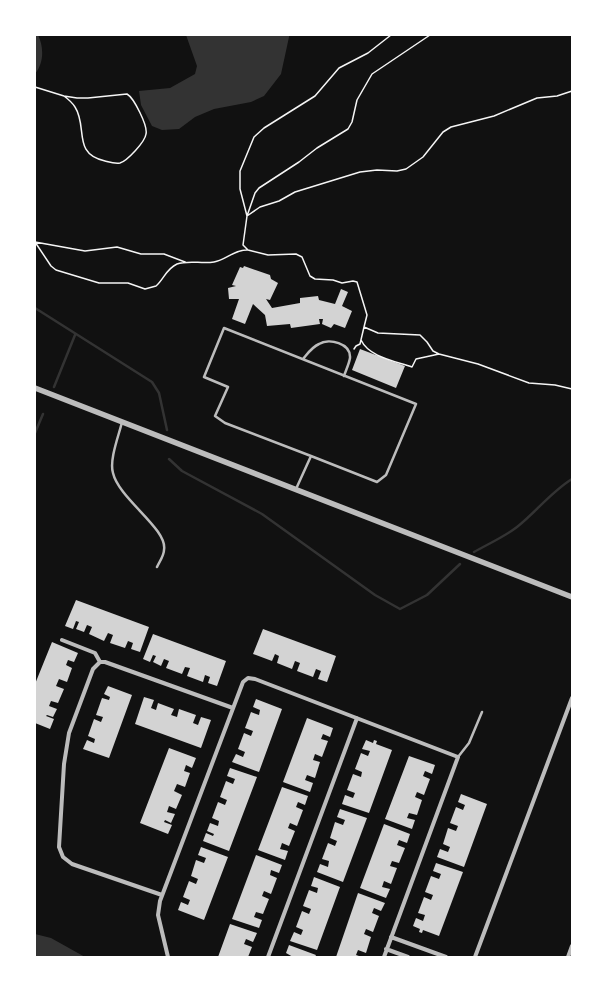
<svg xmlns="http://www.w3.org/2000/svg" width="607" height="992" font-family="Georgia,serif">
  <rect width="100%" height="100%" fill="#111"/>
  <path fill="#333" d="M35 35H38C44 47 44 63 35 74Z
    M186 35H289V37L281 74 264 96 251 102 214 109 195 117 179 129 162 130 152 126 141 105 139 91 170 88 195 74 197 66Z
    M35 934 51 938 85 957H35Z"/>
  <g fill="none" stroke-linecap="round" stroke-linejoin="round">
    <path stroke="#333" stroke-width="2.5" d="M35 308 152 382 159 393 167 430
      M54 387 75 335
      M35 433 43 414
      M169 459 182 471 262 514 375 595 400 609 427 595 460 564
      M474 552C488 544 504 537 517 527 536 512 551 492 572 479"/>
  </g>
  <path fill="#d3d3d3" d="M244 266 270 275 271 279 278 283 270 300 266 299 272 308 300 303V298L318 296 319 300 335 304 341 289 348 292 342 306 352 311 345 328 334 324 331 328 322 324 323 319H319L320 324 291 328 290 324 267 326 265 315 253 304 245 324 232 319 239 299H229L228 288 236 286 232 285 240 267 243 268Z
    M360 349 405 366 396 388 352 370Z
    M76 600 149 627 140 652 131 649 133 643 128 641 125 648 110 643 113 635 108 633 104 641 89 634 92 627 87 625 84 632 76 629 79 622 76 621 73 629 65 626Z
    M263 629 336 656 327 682 318 679 321 671 316 669 313 677 297 671 300 663 295 661 292 669 277 663 279 656 275 654 272 661 253 654Z
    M153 634 226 661 217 686 208 683 210 677 205 675 203 682 187 676 190 668 185 667 182 674 166 668 169 661 164 659 161 666 153 662 156 656 153 655 150 662 143 659Z
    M52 642 78 653 74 662 68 660 66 665 72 668 67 682 59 679 56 686 64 689 58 703 51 701 49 706 57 709 53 717 47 715 46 716 54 719 50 729 35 723V684Z
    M108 686 132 695 109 758 83 749 87 740 94 743 95 739 88 736 94 719 101 722 103 717 96 715 102 698 109 700 110 697 104 694Z
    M144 697 154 700 151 708 156 710 158 703 174 709 171 715 177 717 179 709 196 715 193 723 198 725 201 717 211 720 201 748 135 724Z
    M256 699 282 709 259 772 232 762 236 754 243 757 245 752 238 749 244 733 251 736 253 731 245 728 251 712 259 715 260 710 253 707Z
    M307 718 333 728 330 737 323 734 321 739 328 741 322 757 315 754 313 760 320 762 315 778 307 775 305 780 313 783 310 792 283 782Z
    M366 740 373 743 374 740 377 741 376 744 392 750 369 813 342 804 345 795 353 798 355 793 347 790 353 774 361 777 362 772 355 769 361 753 368 756 370 751 362 749Z
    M169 748 196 758 192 768 186 765 184 771 190 773 185 787 177 784 174 791 182 795 176 809 169 806 167 812 175 814 171 823 165 820 164 822 172 825 168 834 140 823Z
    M409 756 435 765 432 774 425 771 423 776 430 779 424 795 417 792 415 797 422 800 417 815 409 813 407 818 415 820 412 829 385 819Z
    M230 768 257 777 229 851 203 841 206 833 213 836 214 834 207 831 210 823 218 826 219 821 212 818 218 802 225 805 227 800 220 797 226 781 233 784 235 779 227 776Z
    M282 787 308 796 305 805 298 802 296 807 303 810 297 826 290 823 288 828 295 831 289 846 282 843 280 849 288 851 285 860 258 850Z
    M461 794 487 804 464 867 437 857 440 849 448 852 450 847 443 844 448 828 456 831 458 826 450 823 456 807 463 810 465 805 458 802Z
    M340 809 367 818 343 882 317 872 320 864 328 867 329 861 322 859 328 843 335 846 337 841 330 838 335 822 343 825 345 820 337 817Z
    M384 824 410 834 407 843 399 840 397 845 405 848 399 863 392 861 390 866 397 868 391 884 384 881 382 887 390 889 386 898 360 888Z
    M201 847 228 857 204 920 178 910 181 902 188 905 190 900 183 897 189 881 196 884 198 879 191 876 196 860 204 863 206 858 198 855Z
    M256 855 282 865 279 873 271 870 270 875 277 878 271 894 264 891 262 896 269 899 263 914 256 912 254 917 262 920 259 928 232 919Z
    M436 863 463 872 439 936 423 930 422 933 419 932 420 929 413 926 416 918 423 921 425 915 418 913 424 897 431 900 433 895 425 892 431 876 439 879 441 874 433 871Z
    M314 877 340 887 317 950 290 941 294 932 301 935 303 930 296 927 302 911 309 914 311 909 303 906 309 890 317 893 318 888 311 886Z
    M358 893 385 903 381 911 374 908 372 913 379 916 373 932 366 929 364 934 371 937 366 953 358 950 356 955 362 957H336Z
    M230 924 257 933 253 942 246 939 244 944 252 947 248 957H218Z
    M289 945 316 955 315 957H293L286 953Z"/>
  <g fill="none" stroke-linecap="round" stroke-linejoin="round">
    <path stroke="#f5f5f5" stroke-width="1.5" d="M391 35 368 53 339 68 315 96 264 128 254 137 240 171V189L247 216 255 193 259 188 299 162 317 148 348 129 352 122 357 100 372 74 430 35
      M35 87 64 96 77 98H88L127 94C134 98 148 126 146 134 145 142 127 161 120 163 115 164 109 162 105 161 72 154 88 127 75 107 72 102 68 99 64 96
      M35 242 51 266 56 270 99 283H128L145 289 156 286C164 279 166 269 177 264 188 260 202 264 214 262 226 260 235 249 248 250
      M35 242 85 251 117 247 141 254H164L185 262
      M364 327 367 315 357 282 353 281 342 283 333 280 315 279 310 276 302 257 296 254 268 255 248 250 243 245 247 216 260 207 279 201 295 192 360 172 377 170 397 171 406 169 423 157 443 132 451 127 494 116 537 98 557 96 572 91
      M354 349 356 346 360 344 364 327 378 333 420 335 427 342 433 351 439 354 416 359 412 367C395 361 369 357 361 340
      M439 354 478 364 529 383 555 385 572 389"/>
    <path stroke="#bcbcbc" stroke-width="2.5" d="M303 359C308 353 312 347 319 344 329 338 351 343 350 358 349 364 346 370 344 376
      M122 422C119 435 109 460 113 473 119 499 168 529 164 550 164 556 159 562 157 567
      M296 489 311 456 377 482 386 475 416 404 224 328 204 377 228 387 215 416 225 423 311 456
      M458 757 469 743 482 712"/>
    <path stroke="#bcbcbc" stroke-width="4" d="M62 640 95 653 100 662H105L233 708
      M100 662 93 669 69 733 64 764 59 847 63 857 72 864 162 895
      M391 937 446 957
      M386 949 408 957
      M168 957 158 915 160 901 243 682 248 678 255 679 458 757 384 957
      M268 957 357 718
      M475 957 572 698
      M568 957 572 946"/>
    <path stroke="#bcbcbc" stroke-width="5.5" d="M35 388 572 597"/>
  </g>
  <rect width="607" height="992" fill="none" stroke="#ffffff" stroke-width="72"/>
</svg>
